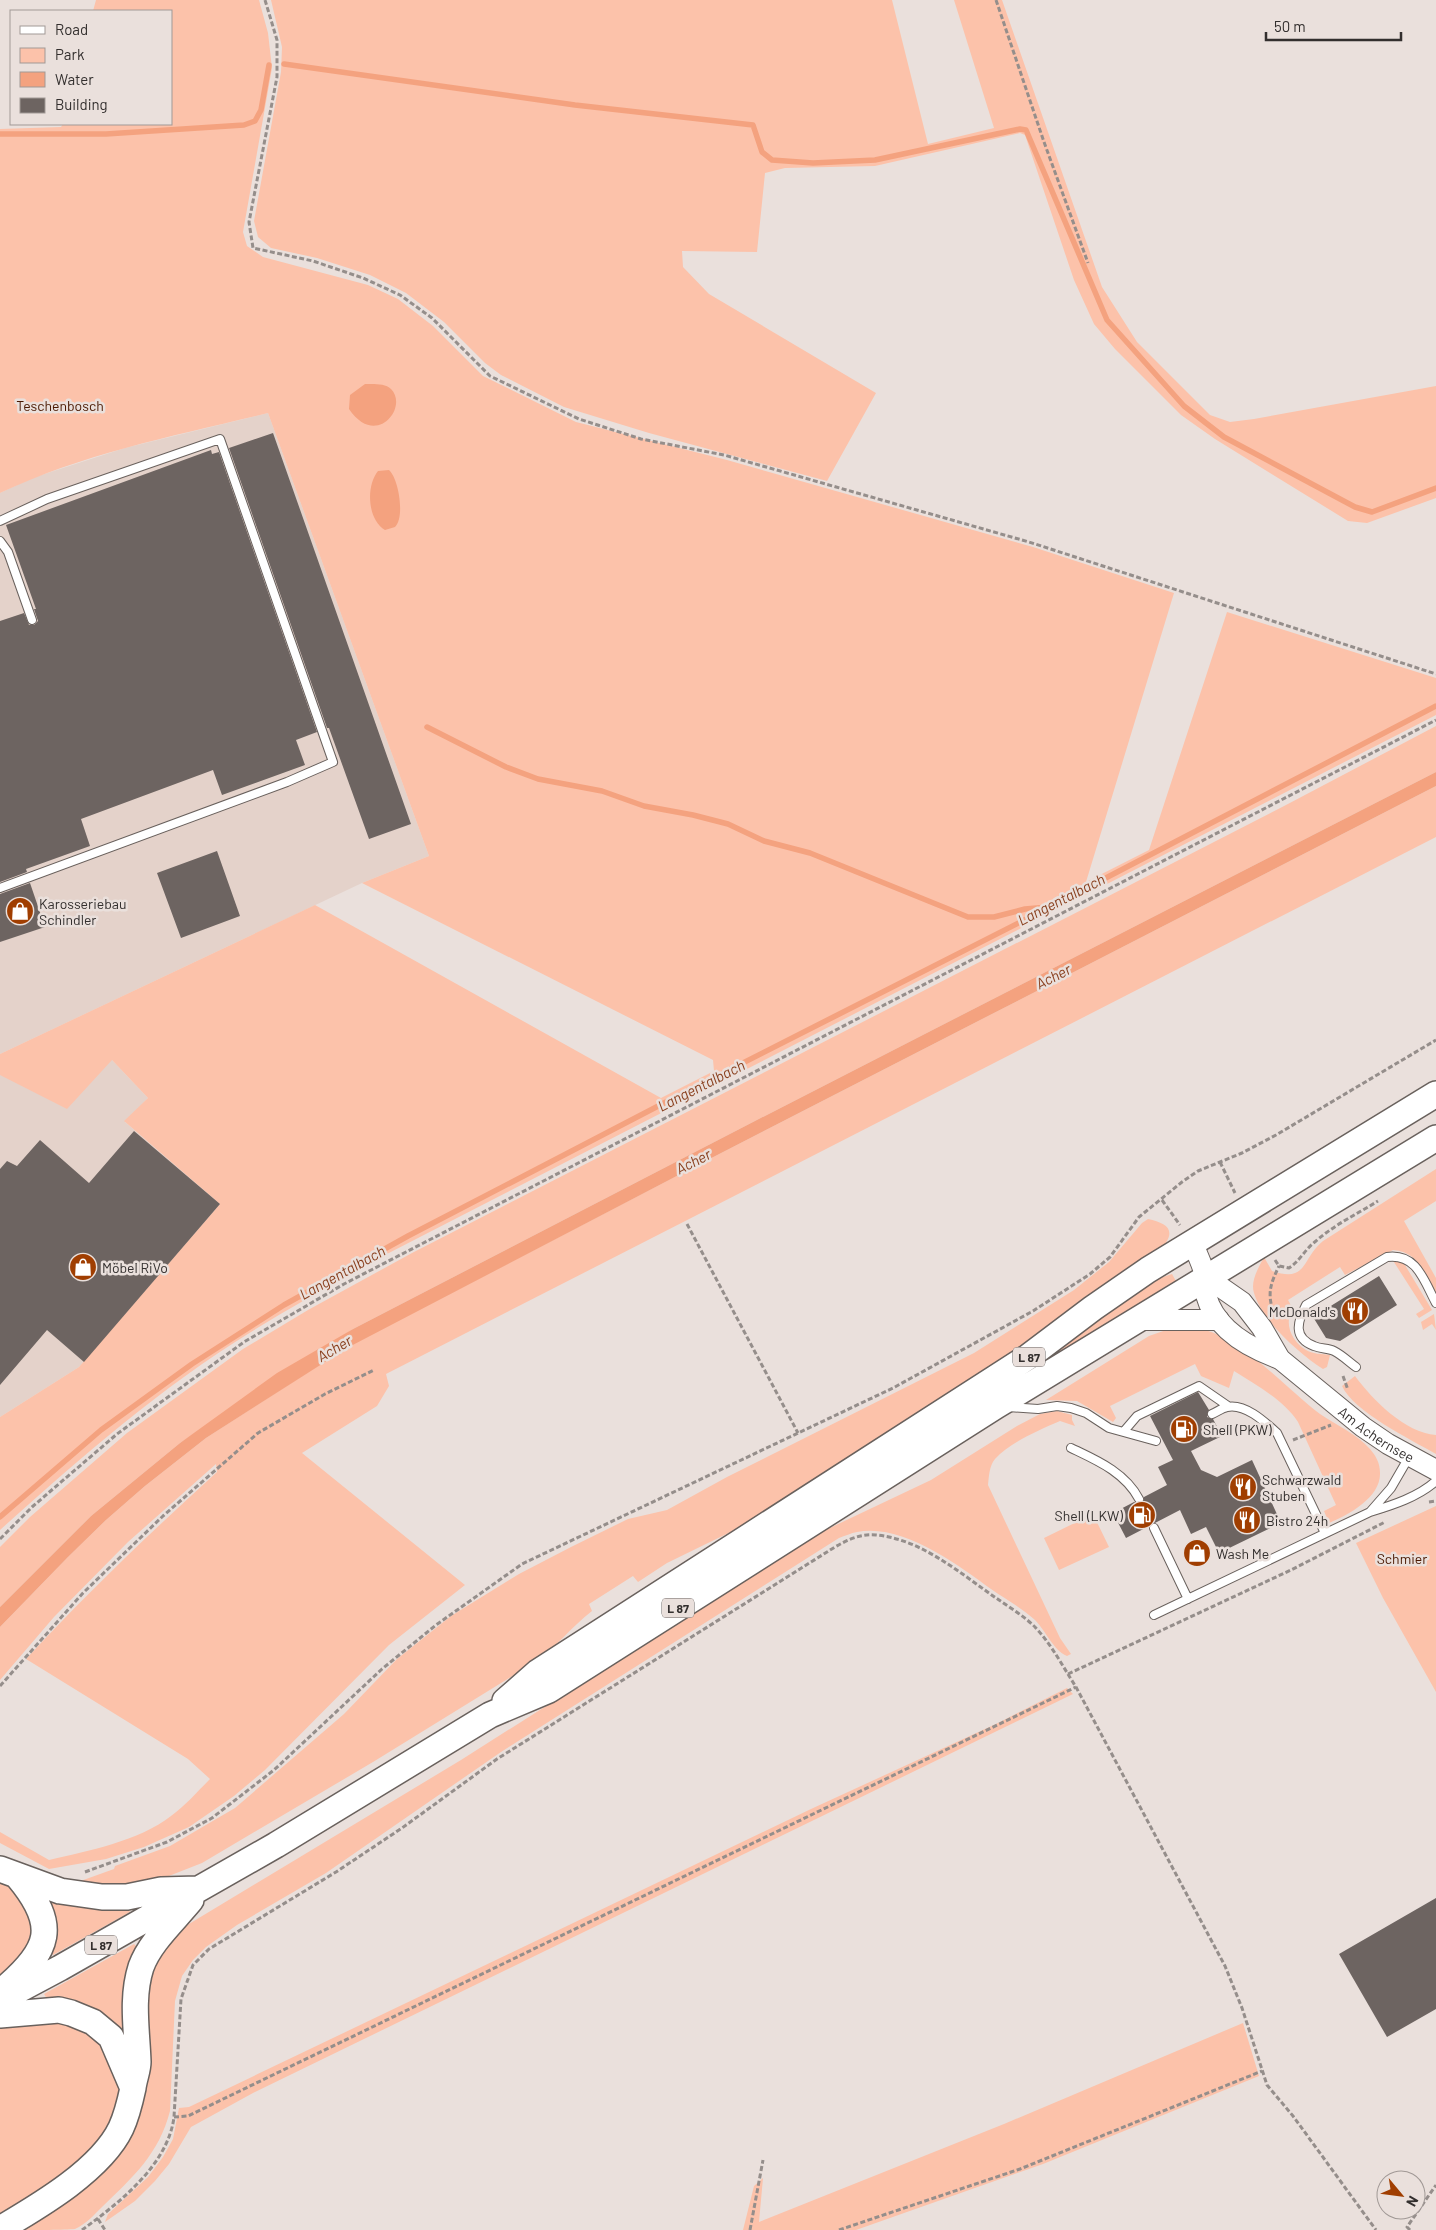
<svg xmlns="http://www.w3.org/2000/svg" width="1436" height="2230" font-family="Barlow,sans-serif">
  <rect width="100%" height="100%" fill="#eae0dc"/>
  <path fill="#e4d2ca" d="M268 413 429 856 362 883 0 1054V493L32 478 125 448Z
    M111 1059 148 1098 125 1122 220 1204 79 1367 0 1417V1075Z"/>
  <path fill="#fcc2aa" d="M96 0H259L268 33 272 68 243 232 247 246 263 257 368 285 398 299 433 326 483 376 576 422 727 460 1033 547 1174 593 1086 882 1149 850 1227 612 1436 678V715L383 1256C339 1281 294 1305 251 1332 160 1388 79 1459 0 1530V1417L79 1367 220 1204 124 1121 148 1098 112 1060 67 1109 0 1075V1054L315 905 661 1098 714 1071 713 1060 362 883 429 856 268 413C178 435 84 453 0 493V129L61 127 63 124H171V11H93Z
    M271 0H892L928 144 994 128 954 0H1002L1102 287 1137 342 1210 415 1230 422 1254 419 1436 386V498L1367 523 1348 521 1215 439 1181 415 1115 349 1094 324 1074 280 1025 135 1020 133 875 166 785 168 765 173 757 252 682 251 683 267 709 294 876 393 827 481 649 433 564 407 501 375 485 363 444 322 406 293 370 275 317 258 271 248 258 237 254 221 281 72 282 47Z
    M1436 726V772L753 1122 353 1329 180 1443 91 1516 0 1607V1547L30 1517 127 1433 243 1349 308 1310 412 1253 1286 805Z
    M1436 786V837L386 1374 389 1386 377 1406 302 1453 465 1585 389 1645 265 1770 234 1796 189 1827 144 1847 106 1859 49 1869 0 1843V1832L49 1860C88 1851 139 1841 171 1816 185 1806 197 1792 210 1779L188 1759 26 1659C87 1593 151 1532 217 1472L216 1464 128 1542 54 1617 0 1680V1627L68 1557 106 1520 145 1486 206 1438 347 1347 694 1167Z
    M1436 1169V1201L1404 1221 1436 1278V1294C1424 1273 1419 1252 1393 1250L1345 1275 1340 1267 1288 1300 1293 1309C1283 1323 1292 1342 1306 1350 1312 1354 1322 1354 1330 1355L1327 1367 1323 1369C1300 1354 1262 1321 1254 1293 1250 1281 1259 1267 1264 1257L1272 1271C1308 1283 1301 1259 1323 1241Z
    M1148 1219C1166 1223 1177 1229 1163 1247L1020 1350 749 1523 667 1563 638 1582 633 1576 589 1604 592 1611C571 1627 555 1649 532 1664L373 1762 202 1863 151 1883 127 1888 75 1883 114 1869 115 1866 170 1846 235 1808 344 1714 397 1659 451 1616 519 1574 571 1547 628 1519 667 1510 727 1477 974 1353 1074 1290 1109 1262 1142 1223Z
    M1392 1259 1399 1260 1405 1265 1432 1310 1419 1318 1416 1314 1424 1309Z
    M1172 1274 1177 1283 1035 1368 1034 1367 1154 1280Z
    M1434 1314 1436 1330 1432 1324 1423 1330 1421 1322Z
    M1197 1328C1241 1336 1284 1387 1320 1414 1336 1425 1357 1434 1370 1449 1376 1456 1380 1463 1380 1473 1381 1497 1349 1515 1329 1523L1324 1511 1336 1505 1298 1422C1284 1400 1256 1385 1234 1371L1229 1388 1201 1376 1195 1364 1110 1406 1116 1418 1113 1422 1077 1401 1046 1400 1149 1336 1169 1329Z
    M1355 1376C1372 1399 1405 1433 1436 1435V1454C1410 1439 1354 1412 1342 1386Z
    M1057 1411 1072 1415V1420L1075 1426 1060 1421C1039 1430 1011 1442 995 1459 989 1466 989 1477 988 1485L1060 1638 1071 1654 1067 1656C1053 1650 1046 1631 1035 1620 1022 1608 1005 1599 991 1589 957 1564 902 1523 857 1532 851 1533 845 1536 839 1538L501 1752 326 1873 237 1925 206 1947 193 1960 182 1976 175 2001 170 2111C159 2154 133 2177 102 2207 94 2215 86 2224 75 2229 65 2230 34 2230 22 2230L125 2144 135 2128 142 2108 145 2088 143 2010 153 1962 179 1930 461 1760 815 1535 931 1480 1017 1426 1040 1414Z
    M1436 1506V1692L1383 1598 1356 1543Z
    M1093 1514 1109 1547 1059 1570 1044 1538Z
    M1067 1688 1073 1694 253 2093 191 2127 169 2164 155 2181 135 2201 105 2222 108 2214 148 2177 163 2157 173 2139 179 2108 189 2107 811 1809 998 1723Z
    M0 1880C35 1898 30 1909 33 1944L0 1978Z
    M56 1898 128 1905 130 1912 53 1955 50 1952 48 1905Z
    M134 1944 140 1950 127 2030 119 2033 49 2002 44 1994Z
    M62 2019 105 2041 121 2089 115 2114 96 2147 66 2173 0 2218V2028L17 2022Z
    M1243 2023 1259 2076 1043 2164 856 2230H743L754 2186 763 2178 759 2222 1004 2124Z"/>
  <path fill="#f4a27f" d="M365 384C373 384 385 383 391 389 409 407 376 449 349 409L350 395Z
    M389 470C399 479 405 518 395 527L385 530C367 519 366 486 378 471Z
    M1436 772V786L694 1167 347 1348 206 1438 145 1486 106 1520 68 1557 0 1627V1607L91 1516 180 1443 277 1373 353 1329 753 1122Z"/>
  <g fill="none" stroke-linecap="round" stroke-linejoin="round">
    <path stroke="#f4a27f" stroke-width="5.5" d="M284 64 575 105 753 125 762 152 772 160 813 163 875 160 1020 129 1026 130 1107 320 1184 406 1224 437 1355 507 1372 512 1436 488
      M0 134H106L244 125 255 121 261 110 269 65
      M427 727 506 767 538 779 602 791 644 806 693 815 728 824 764 841 810 853 968 917H994L1025 909 1048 907
      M0 1517 101 1430 192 1364 284 1305 408 1236 664 1103 1052 906 1436 706"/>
  </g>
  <path fill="#6d6461" d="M273 433 411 824 369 839 329 728H327L229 448Z
    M211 450 212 454 219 452 317 732 296 740 305 765 222 795 213 770 81 819 90 846 26 869 27 872 0 882V621L24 613 29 625H34L38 621 34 609H36L6 525Z
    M217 851 240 916 181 938 157 873Z
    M30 883 45 927 0 942V894Z
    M134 1131 220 1204 84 1362 47 1330 0 1385V1169L7 1161 17 1166 40 1140 89 1183Z
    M1379 1276 1397 1305 1340 1341 1326 1338 1313 1317Z
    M1198 1392 1209 1410 1207 1417 1213 1419 1222 1436 1191 1451 1201 1470 1217 1477 1252 1460 1281 1523 1219 1553 1206 1527 1191 1534 1180 1510 1126 1538 1113 1513 1134 1502 1142 1504 1144 1497 1167 1485 1158 1467 1173 1460 1150 1416Z
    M1436 1898V2009L1387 2037 1339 1954Z"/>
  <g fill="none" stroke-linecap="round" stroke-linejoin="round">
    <g stroke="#69615d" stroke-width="10">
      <path id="service" d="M0 521 47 499 220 439 333 762 287 782 0 888
        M0 541 8 552 32 620
        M1356 1367C1349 1362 1342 1355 1334 1351 1328 1348 1321 1349 1314 1346 1293 1338 1297 1322 1306 1305L1387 1257C1417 1253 1424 1281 1436 1303
        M1008 1407 1038 1409 1057 1406 1071 1408 1086 1413 1109 1428 1156 1441
        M1212 1414C1217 1412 1222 1408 1227 1407 1245 1403 1265 1422 1277 1433L1325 1533
        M1125 1430 1137 1416 1199 1386 1228 1406
        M1071 1448C1096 1460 1125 1472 1139 1499
        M1409 1457 1391 1488 1370 1512C1393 1505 1418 1497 1436 1481
        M1154 1528 1188 1599
        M1154 1615 1370 1512"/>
    </g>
    <g stroke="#69615d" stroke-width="22">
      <g id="tertiary">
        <path d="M1192 1242C1197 1253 1202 1264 1205 1275 1207 1281 1204 1289 1206 1295 1215 1329 1249 1348 1280 1359"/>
        <path id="s1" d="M1206 1277 1242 1302 1262 1328 1280 1359 1363 1427 1388 1444 1436 1470"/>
        <path d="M1138 1320H1219"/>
      </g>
    </g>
    <g stroke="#69615d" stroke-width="28">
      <path id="primary" d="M505 1701 538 1672 1028 1357 1093 1308 1148 1270 1436 1094
        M0 1869 60 1891 102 1897H127L161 1890 198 1889
        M4 1989C50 1950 59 1926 18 1877
        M0 2000 60 1968 276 1845 490 1715 549 1690 996 1406 1436 1138
        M0 2015 59 2010 71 2013 93 2022 111 2037 132 2086
        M0 2229C39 2206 101 2170 121 2128 127 2115 130 2102 133 2088 134 2079 138 2070 138 2062 137 2031 131 1998 141 1967 150 1942 174 1921 191 1900"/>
    </g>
    <path stroke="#958e8b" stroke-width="3" stroke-dasharray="5 2.5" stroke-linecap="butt" d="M265 0 277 40V77L249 222 253 248 313 261 363 278 400 295 432 318 490 376 579 419 641 439 724 455 1029 542 1436 674
      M996 0 1044 142 1088 263
      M1220 1162 1235 1193
      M1162 1200 1180 1225
      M687 1224 798 1433
      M1275 1260 1279 1266 1289 1268C1300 1261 1305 1249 1316 1241 1334 1225 1357 1214 1378 1201
      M1273 1311C1267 1292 1271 1283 1279 1266
      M1343 1376 1348 1390
      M1293 1440 1331 1425
      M1429 1502 1436 1501
      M0 1539 32 1507 117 1434 244 1342 344 1284 1436 720
      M1068 1674 1291 1570 1385 1522
      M0 1686 83 1593 163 1516 258 1433 325 1394 374 1370
      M85 1872 167 1842 212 1818 274 1770 382 1669 436 1625 522 1564 893 1388 1033 1311 1090 1274 1110 1257 1139 1217 1182 1182 1198 1171 1242 1153 1276 1135 1436 1040
      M174 2117 188 2116 1076 1687
      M98 2219 105 2230
      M82 2230C119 2203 168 2165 174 2117L181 1999 193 1965 209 1949 336 1872 402 1828 497 1759 827 1552C841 1543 858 1533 876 1535 921 1539 960 1573 996 1598 1009 1607 1024 1616 1035 1627 1052 1645 1063 1667 1076 1687L1225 1966 1242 2008 1267 2085 1293 2116 1376 2230
      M750 2230 763 2160
      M839 2230 1020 2169 1262 2071
      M1410 2230 1407 2227 1436 2185"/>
    <use href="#service" stroke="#fff" stroke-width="8"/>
    <use href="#tertiary" stroke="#fff" stroke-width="20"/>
    <use href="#primary" stroke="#fff" stroke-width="25"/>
  </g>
  <defs>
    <g id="shop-disc" transform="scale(1.4375)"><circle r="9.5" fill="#a03e01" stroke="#eae0dc"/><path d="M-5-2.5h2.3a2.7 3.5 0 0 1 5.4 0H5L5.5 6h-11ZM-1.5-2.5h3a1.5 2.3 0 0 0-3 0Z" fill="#fff"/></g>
    <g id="restaurant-disc" transform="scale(1.4375)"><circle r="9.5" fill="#a03e01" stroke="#eae0dc"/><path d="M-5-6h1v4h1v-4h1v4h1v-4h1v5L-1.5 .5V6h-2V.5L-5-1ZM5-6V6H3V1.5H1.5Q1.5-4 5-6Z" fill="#fff"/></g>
    <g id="fuel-disc" transform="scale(1.4375)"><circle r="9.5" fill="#a03e01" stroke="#eae0dc"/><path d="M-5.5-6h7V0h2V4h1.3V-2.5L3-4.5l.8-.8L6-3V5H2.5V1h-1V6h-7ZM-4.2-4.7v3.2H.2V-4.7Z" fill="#fff"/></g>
  </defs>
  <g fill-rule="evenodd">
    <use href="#shop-disc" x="20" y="911"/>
    <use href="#shop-disc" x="83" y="1267"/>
    <use href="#restaurant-disc" x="1355" y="1311"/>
    <use href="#fuel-disc" x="1184" y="1429"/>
    <use href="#restaurant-disc" x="1243" y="1487"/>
    <use href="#fuel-disc" x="1142" y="1515"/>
    <use href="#restaurant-disc" x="1247" y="1520"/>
    <use href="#shop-disc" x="1197" y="1553"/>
  </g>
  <g text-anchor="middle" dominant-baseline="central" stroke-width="5" stroke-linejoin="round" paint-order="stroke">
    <g fill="#eae0dc" stroke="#6a6462" stroke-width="1">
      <rect x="1013" y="1347.5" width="32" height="19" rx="4"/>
      <rect x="662" y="1598.5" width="32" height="19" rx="4"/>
      <rect x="85" y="1935.5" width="32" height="19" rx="4"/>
    </g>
    <g font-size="12" font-weight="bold" fill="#332f2e">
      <text x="1029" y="1357">L 87</text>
      <text x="678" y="1608">L 87</text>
      <text x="101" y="1945">L 87</text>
    </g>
    <g font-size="14" fill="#4a1800" stroke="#eae0dc">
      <text x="60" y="405">Teschenbosch</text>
      <text x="1402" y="1558">Schmier</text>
    </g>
    <g font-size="14" fill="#332f2e" stroke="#eae0dc" text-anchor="start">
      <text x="39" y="903">Karosseriebau<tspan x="39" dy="16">Schindler</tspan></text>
      <text x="102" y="1267">Möbel RiVo</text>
      <text x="1336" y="1311" text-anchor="end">McDonald's</text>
      <text x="1203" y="1429">Shell (PKW)</text>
      <text x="1262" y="1479">Schwarzwald<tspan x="1262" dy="16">Stuben</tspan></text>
      <text x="1123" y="1515" text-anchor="end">Shell (LKW)</text>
      <text x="1266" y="1520">Bistro 24h</text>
      <text x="1216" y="1553">Wash Me</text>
    </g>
    <g font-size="14" fill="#332f2e" stroke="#eae0dc">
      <text stroke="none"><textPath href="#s1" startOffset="235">Am Achernsee</textPath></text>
    </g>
    <g font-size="15" font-style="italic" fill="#893f1d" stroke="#eae0dc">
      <text transform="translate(1061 899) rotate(-27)">Langentalbach</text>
      <text transform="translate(1053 976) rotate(-27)">Acher</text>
      <text transform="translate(701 1085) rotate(-27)">Langentalbach</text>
      <text transform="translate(693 1161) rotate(-27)">Acher</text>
      <text transform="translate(342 1272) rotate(-29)">Langentalbach</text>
      <text transform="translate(334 1348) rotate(-30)">Acher</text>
    </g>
  </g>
  <rect x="10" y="10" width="162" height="115" fill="#eae0dc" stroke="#a19996"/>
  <rect x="20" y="26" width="25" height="8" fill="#ffffff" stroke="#a19996"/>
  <text x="55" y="35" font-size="15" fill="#332f2e">Road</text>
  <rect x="20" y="48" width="25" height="15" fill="#fcc2aa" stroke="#a19996"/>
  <text x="55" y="60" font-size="15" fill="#332f2e">Park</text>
  <rect x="20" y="72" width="25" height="15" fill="#f4a27f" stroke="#a19996"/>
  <text x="55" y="85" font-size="15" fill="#332f2e">Water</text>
  <rect x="20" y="98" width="25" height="15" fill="#6d6461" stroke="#a19996"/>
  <text x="55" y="110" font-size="15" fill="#332f2e">Building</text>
  <g transform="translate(1401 2195) rotate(119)"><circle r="24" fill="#eae0dc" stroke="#a19996"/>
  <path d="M0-4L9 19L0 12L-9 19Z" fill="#a03e01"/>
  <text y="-8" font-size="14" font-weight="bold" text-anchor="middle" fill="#332f2e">N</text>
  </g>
  <path d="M1266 32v8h135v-8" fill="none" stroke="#332f2e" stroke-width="2.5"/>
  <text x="1274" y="32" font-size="15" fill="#332f2e" stroke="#eae0dc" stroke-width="4" paint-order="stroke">50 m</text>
</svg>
